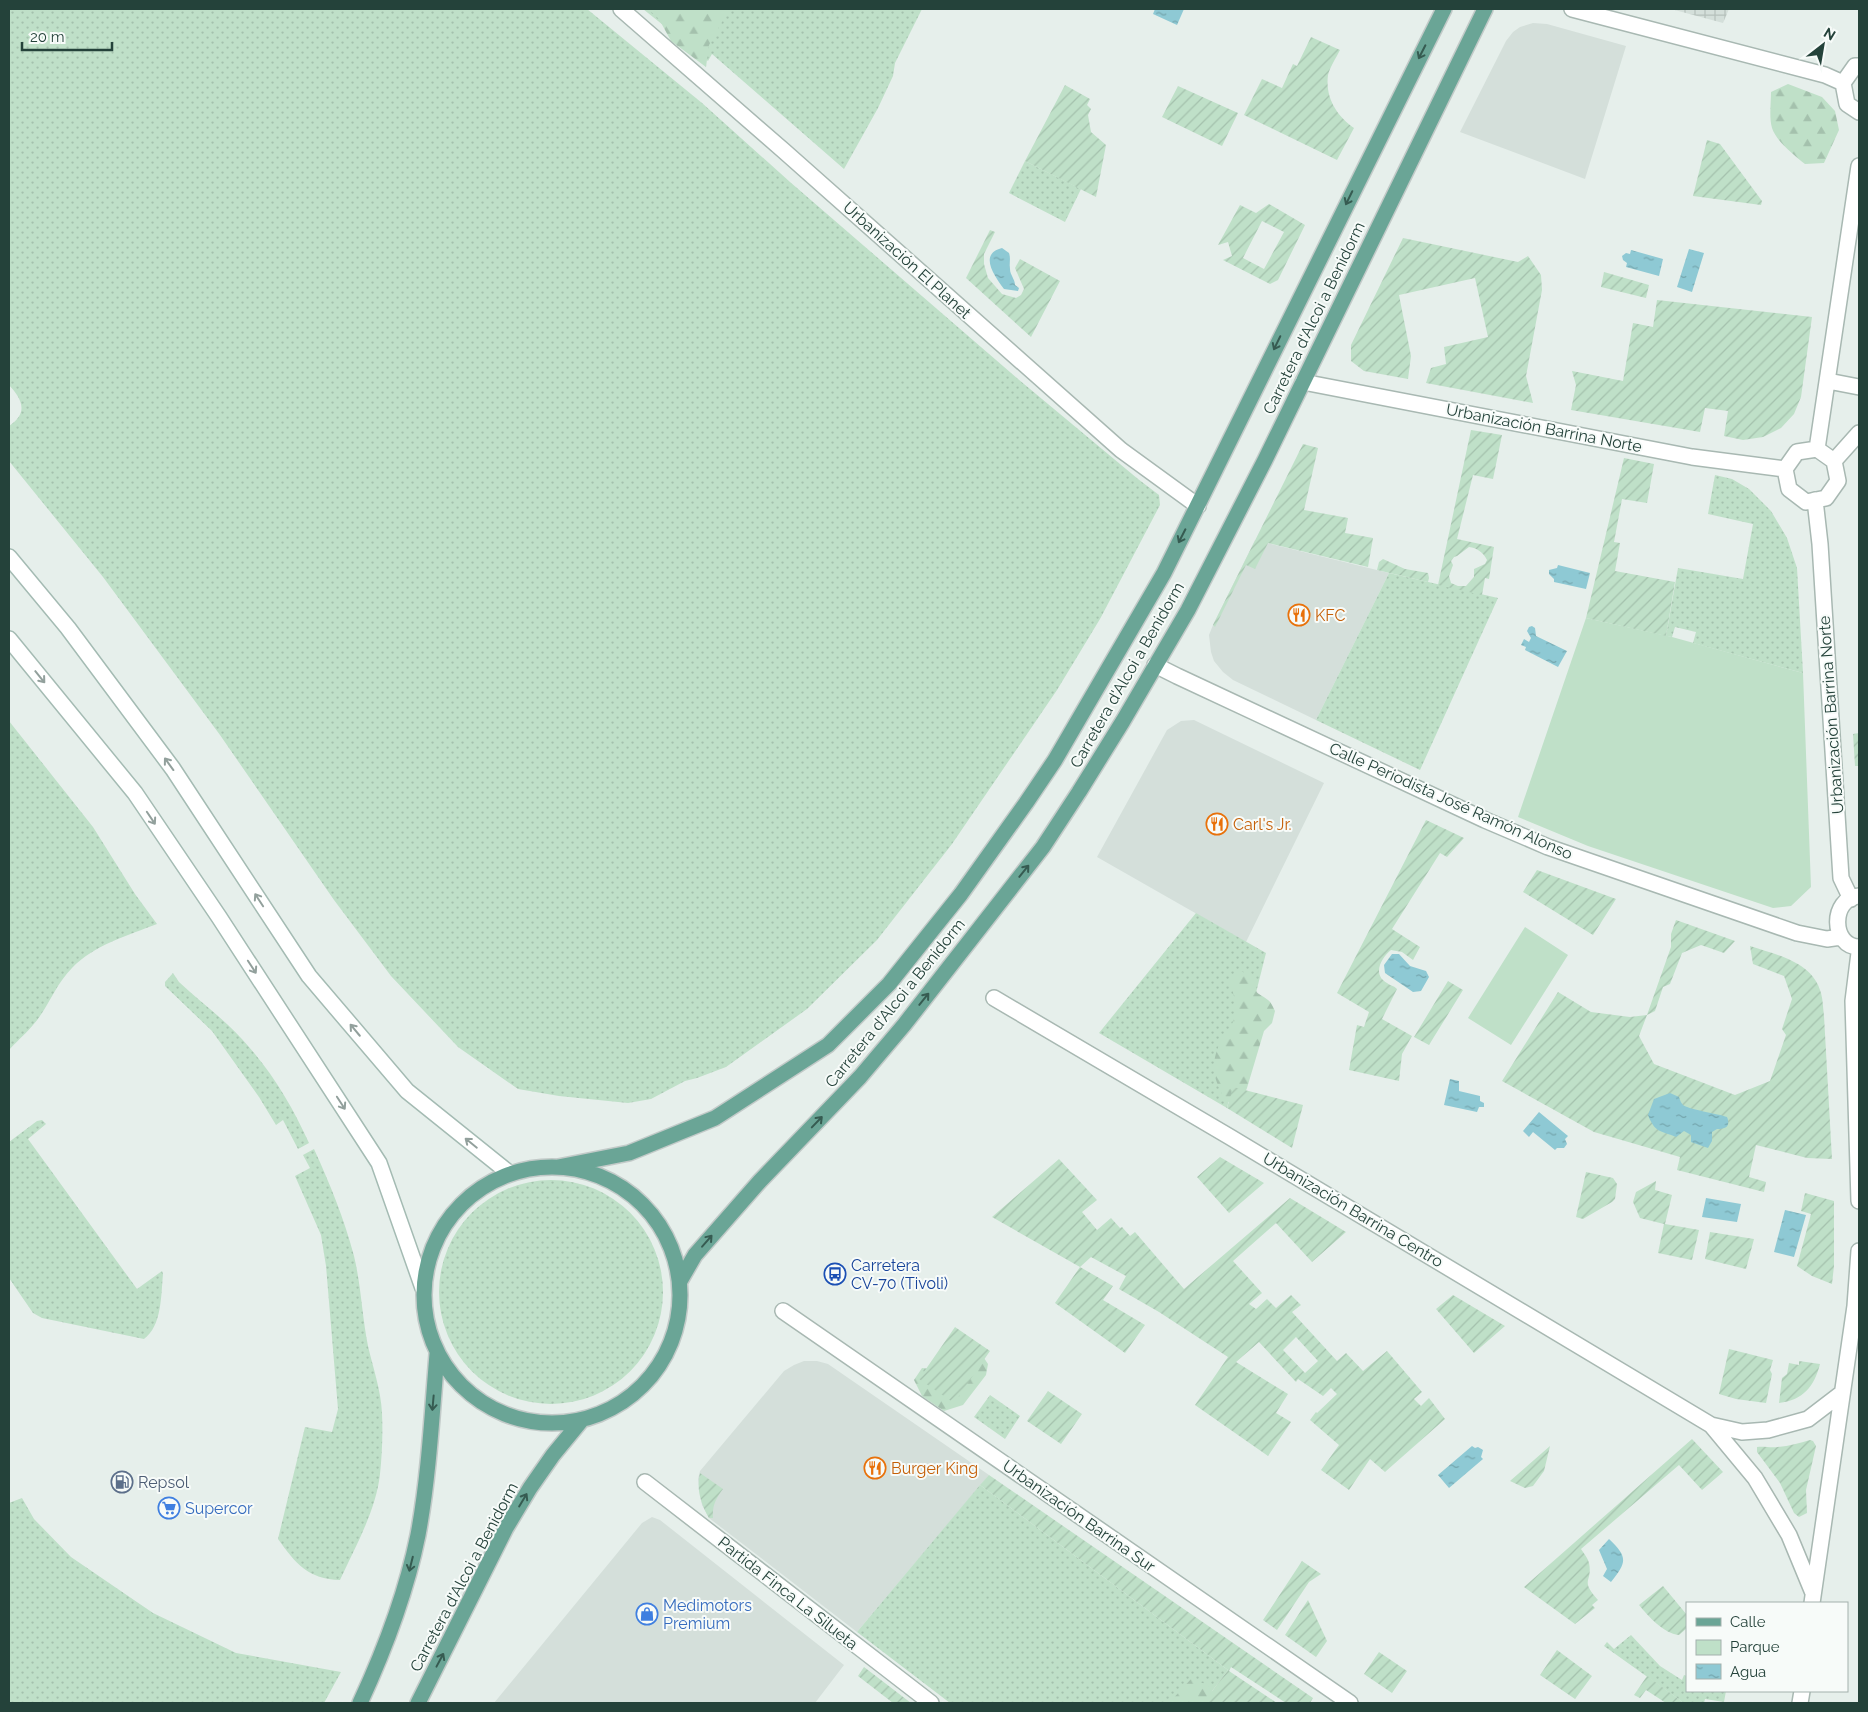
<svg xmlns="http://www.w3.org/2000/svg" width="1868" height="1712" font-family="Raleway,sans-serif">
  <defs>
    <pattern id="industrial-grid" width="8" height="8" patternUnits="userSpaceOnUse" patternTransform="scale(1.25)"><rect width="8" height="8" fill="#d4dfda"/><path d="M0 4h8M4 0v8" fill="none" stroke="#b6c1bc"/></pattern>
    <pattern id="grass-dots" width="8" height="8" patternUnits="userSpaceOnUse" patternTransform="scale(1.25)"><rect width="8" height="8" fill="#bfe0c8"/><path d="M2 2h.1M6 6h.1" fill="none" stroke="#a4c1ad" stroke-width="1.8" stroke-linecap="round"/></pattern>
    <pattern id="forest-firs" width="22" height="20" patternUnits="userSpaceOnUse" patternTransform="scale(1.25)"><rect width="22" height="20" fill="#bfe0c8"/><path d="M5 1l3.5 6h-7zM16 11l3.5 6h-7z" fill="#a4c1ad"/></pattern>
    <pattern id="garden-furrows" width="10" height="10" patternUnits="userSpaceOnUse" patternTransform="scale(1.25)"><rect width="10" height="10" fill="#bfe0c8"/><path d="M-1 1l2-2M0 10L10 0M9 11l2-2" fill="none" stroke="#a4c1ad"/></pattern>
    <pattern id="water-ripples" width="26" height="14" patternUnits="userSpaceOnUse" patternTransform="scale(1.25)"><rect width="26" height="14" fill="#8ec9d4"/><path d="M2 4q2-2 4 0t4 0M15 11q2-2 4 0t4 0" fill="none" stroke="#74a5ad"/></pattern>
  </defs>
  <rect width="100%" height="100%" fill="#e6efeb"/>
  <path fill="#d4dfda" d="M1533 23 1547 24 1626 46 1585 179 1460 132 1506 41 1513 32 1520 27Z
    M1255 540 1389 573 1316 720 1233 680 1223 672 1214 661 1211 652 1209 635 1213 625Z
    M1194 720 1324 783 1246 942 1097 857 1167 730 1181 721Z
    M804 1361H817L828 1364 989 1475 857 1632 709 1518 702 1505 698 1479 700 1471 784 1371 794 1365Z
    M652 1517 660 1520 844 1665 815 1703H494L642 1523Z"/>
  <path fill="url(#industrial-grid)" d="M1671 9H1729L1723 23Z"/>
  <path fill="url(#grass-dots)" d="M9 9H587L702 103 790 182 1018 379 1138 479 1159 495 1160 505 1100 619 1057 690 952 844 877 940 807 1009 726 1067 697 1078 685 1081 651 1099 628 1103 559 1096 518 1089 458 1047 391 976 334 900 220 735 103 577 9 461V426C29 413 22 399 9 385Z
    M643 9H922L895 63 893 76 878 108 844 169 712 54 708 61Z
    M1025 161 1081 189 1065 222 1009 193Z
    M1715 475 1732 479 1749 489 1771 511 1787 538 1797 568 1803 673 1693 643 1696 632 1675 627 1672 637 1666 636 1678 568 1743 579 1753 524 1708 514Z
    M1389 573 1498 598 1420 770 1316 720Z
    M9 721 93 827 135 894 157 924C129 935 94 945 72 968 58 982 51 1000 40 1016 32 1028 19 1039 9 1050Z
    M1196 913 1266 953 1227 1108 1099 1033Z
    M173 973 179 982C195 997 212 1010 228 1025 264 1059 289 1099 309 1143L298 1149 283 1120 276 1125 259 1097 212 1031 165 986V982Z
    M42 1120 46 1124 28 1139 137 1289 162 1271 163 1274C161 1295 162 1326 144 1339L42 1318 33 1313 9 1278V1142L37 1121Z
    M314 1149C330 1184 344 1218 354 1256 361 1285 362 1316 368 1346 373 1368 381 1390 382 1413 383 1433 382 1455 380 1474 376 1511 355 1547 340 1580 308 1579 296 1564 278 1539L305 1427 332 1432 338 1409 326 1266 321 1235 295 1176 310 1168 303 1155Z
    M439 1292a112 112 0 1 1 224 0a112 112 0 1 1-224 0Z
    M990 1395 1020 1416 1005 1439 974 1417Z
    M980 1485 1228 1670 1203 1703H950L857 1632Z
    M22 1498 34 1519 71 1557 153 1613 236 1653 341 1672 324 1703H9V1503Z
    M1631 1635 1660 1666 1682 1680 1684 1675 1687 1676V1691H1726L1724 1702 1705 1699 1704 1703H1684L1604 1646 1607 1642 1614 1649Z"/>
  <path fill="url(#forest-firs)" d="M648 9H729L709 45 706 67 671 41 659 19Z
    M1788 84 1822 97 1835 111 1839 130 1824 163 1805 164C1795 156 1776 141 1772 128 1769 118 1771 103 1771 92Z
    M1241 971 1255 978C1255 997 1257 991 1268 1000 1271 1002 1273 1007 1275 1011L1272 1023 1264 1031 1247 1088 1244 1095 1235 1104 1226 1101C1213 1079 1209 1064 1222 1039 1226 1033 1232 1026 1234 1019 1238 1007 1233 992 1230 981Z
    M982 1355 988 1364 986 1375 963 1405 944 1411 922 1396 914 1380 922 1368 939 1370Z
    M1191 1679 1208 1685 1218 1703H1169Z"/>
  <path fill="#bfe0c8" d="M1586 618 1672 637 1803 673 1811 887 1791 906 1773 908 1588 846 1518 817Z
    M1525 927 1568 955 1511 1045 1468 1018Z"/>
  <path fill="url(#garden-furrows)" fill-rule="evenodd" d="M1311 37 1340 50C1336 58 1330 67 1328 75 1325 98 1337 116 1354 128L1337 160 1244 115 1262 79 1282 88 1293 64 1297 66Z
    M1065 85 1090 99 1087 105 1091 109 1088 115 1091 132 1106 145 1096 197 1025 161Z
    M1178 86 1238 113 1222 146 1162 117Z
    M1707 140 1720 144 1762 201 1761 205 1693 196Z
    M1269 204 1305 225 1278 280 1270 284 1223 260 1232 256 1228 242 1218 245 1240 205 1256 213ZM1262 221 1284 232 1264 269 1243 258Z
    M990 230 995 232 984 254V264L988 278 1002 294 1016 298 1021 295 1024 289 1015 268 1020 259 1060 281 1031 337 966 278Z
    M1403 238 1518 262 1528 256 1541 275 1542 290 1526 376 1533 403 1426 383 1431 368 1446 364 1444 347 1488 337 1475 278 1399 295 1411 356 1408 379 1364 371 1351 361V345Z
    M1604 272 1649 285 1646 298 1601 287Z
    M1657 300 1812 317 1801 397 1794 414 1781 428 1763 437 1743 440 1724 436 1728 411 1705 408 1700 432 1571 410 1576 385 1572 371 1623 381 1633 323 1653 327Z
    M1471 430 1502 435 1493 479 1473 475 1457 539 1494 547 1489 579 1485 578 1482 595 1438 585ZM1469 547C1477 548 1483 552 1487 560L1485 564 1474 569V577L1466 586H1458L1451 583 1449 576 1453 565 1451 561 1454 557 1457 556Z
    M1303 444 1318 448 1304 510 1348 518 1345 533 1373 538 1368 567 1268 543 1255 569 1246 565 1215 627 1213 625Z
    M1624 458 1654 464 1647 503 1622 499 1614 542 1620 543 1615 571 1675 582 1666 636 1586 618Z
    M1383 559 1405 569 1428 573 1429 578 1428 582 1377 570 1379 562Z
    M1859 733V766H1855L1853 734Z
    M1426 820 1464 838 1447 857 1440 853 1392 929 1420 947 1413 960 1402 952 1391 950C1381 958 1372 975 1387 983 1391 986 1393 985 1397 989L1382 1019 1412 1036 1402 1054 1399 1081 1349 1070 1357 1025 1364 1027 1369 1012 1337 993Z
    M1537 870 1616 899 1593 935 1523 892Z
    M1676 920 1735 941 1724 953 1701 945 1682 953 1670 984 1663 987 1655 1011 1647 1015 1639 1036 1654 1064 1735 1095 1770 1081 1786 1035 1782 1029 1792 999 1784 976 1753 964 1750 946C1777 955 1813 962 1821 993 1823 1000 1823 1009 1824 1016L1832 1159 1807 1158 1756 1145 1749 1177 1766 1182 1764 1192 1677 1170 1680 1157 1594 1132 1502 1081 1558 992 1591 1012 1630 1017 1647 1015 1671 947V934Z
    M1448 981 1463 990 1429 1045 1414 1037Z
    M1233 1087 1303 1105 1292 1148 1227 1108Z
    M1220 1157 1264 1183 1229 1213 1197 1177Z
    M1059 1159 1097 1200 1082 1212 1097 1230 1111 1218 1120 1228 1122 1227 1130 1236 1135 1232 1184 1289 1290 1198 1346 1232 1312 1262 1276 1223 1233 1261 1262 1293 1249 1304 1256 1309 1267 1299 1276 1308 1291 1295 1301 1305 1292 1312 1337 1361 1346 1353 1363 1371 1387 1351 1422 1392 1414 1399 1421 1406 1429 1398 1445 1419 1385 1472 1370 1459 1349 1490 1321 1470 1339 1445 1310 1420 1316 1412 1317 1413 1337 1394 1331 1388 1323 1396 1298 1379 1296 1382 1259 1342 1236 1362 1288 1394 1276 1413 1291 1422 1268 1456 1195 1405 1228 1357 1159 1312 1119 1289 1126 1276 1091 1257 1080 1267 1113 1286 1103 1300 1145 1325 1125 1353 1055 1303 1080 1267 992 1217ZM1296 1337 1318 1361 1305 1373 1283 1350Z
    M1586 1172 1613 1178 1617 1184 1615 1199 1612 1202 1583 1219 1576 1217Z
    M1656 1181 1655 1190 1672 1195 1665 1224 1699 1230 1692 1260 1658 1253 1664 1224 1640 1218 1633 1202 1636 1192Z
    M1805 1193 1834 1201V1266L1832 1284 1812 1276 1797 1266 1811 1214 1801 1211Z
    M1710 1232 1754 1239 1746 1269 1705 1259Z
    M1453 1295 1505 1326 1474 1353 1436 1309Z
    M955 1327 990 1351 954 1403 919 1379Z
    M1729 1349 1773 1360 1770 1370 1772 1374 1766 1403 1736 1399 1719 1394Z
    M1799 1361 1820 1364C1814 1387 1803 1400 1779 1403L1782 1378 1787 1374 1789 1363 1799 1365Z
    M1048 1391 1082 1414 1061 1444 1027 1421Z
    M1692 1439 1723 1472 1702 1490 1679 1465 1581 1549C1584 1554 1588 1558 1589 1563 1593 1583 1579 1579 1598 1600L1592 1605 1595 1608 1575 1624 1524 1587Z
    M1810 1440 1813 1441 1816 1446 1806 1490 1807 1513 1799 1517 1794 1513 1780 1483 1757 1452V1447C1764 1446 1770 1448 1778 1447 1789 1446 1800 1443 1810 1440Z
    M1550 1446 1544 1471 1533 1486 1525 1488 1510 1481Z
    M700 1473 723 1489C716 1498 712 1506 713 1518H709C701 1504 696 1489 700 1473Z
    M989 1475 1313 1698 1310 1703H1286L1231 1667 1229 1671 1277 1703H1203L1228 1670 980 1485Z
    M1302 1561 1321 1574 1309 1582 1277 1630 1263 1620Z
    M1663 1586 1687 1615V1628L1679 1635C1663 1633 1649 1617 1639 1605Z
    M1308 1600 1327 1641 1316 1657 1285 1635Z
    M1557 1650 1592 1676 1575 1699 1540 1675Z
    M1379 1652 1407 1671 1392 1693 1364 1674Z
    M864 1667 911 1703H893L858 1676Z
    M1647 1676 1684 1703H1666L1646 1690 1640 1698 1634 1695Z"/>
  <path fill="url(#water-ripples)" d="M1155 9H1184L1177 25 1153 14Z
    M1002 248 1009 253C1011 259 1009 263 1010 269 1010 275 1015 279 1015 285L1019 288 1018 291 1004 289C995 277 978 254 1002 248Z
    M1689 249 1704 253 1692 292 1677 287Z
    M1631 250 1663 259 1659 276 1626 267 1627 263 1623 260 1622 256 1626 253 1630 254Z
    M1558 565 1590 573 1586 589 1554 582V579L1549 574V570L1557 568Z
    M1532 626 1535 628 1536 636 1567 651 1558 667 1525 650 1526 647 1521 645 1524 639 1529 642 1531 638 1527 631 1529 627Z
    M1392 954H1399L1410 966 1426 971 1429 977 1421 991 1413 992 1385 973 1384 965Z
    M1450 1079 1459 1081V1091L1480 1096V1101L1484 1103V1107H1479L1477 1112 1444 1105Z
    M1670 1093 1679 1097C1680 1100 1681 1103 1683 1105 1687 1109 1719 1114 1727 1117 1731 1127 1725 1129 1717 1129L1712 1132V1141L1708 1148 1691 1142V1135L1684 1131 1676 1137C1660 1130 1655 1133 1648 1115L1654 1099Z
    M1539 1112 1568 1136 1565 1139 1567 1144 1564 1148H1557L1555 1150 1533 1132 1529 1137 1523 1131Z
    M1706 1198 1741 1204 1737 1222 1702 1217Z
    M1785 1210 1806 1215 1794 1257 1774 1252Z
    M1472 1446 1475 1448 1478 1447 1483 1450 1481 1457 1483 1459 1449 1488 1438 1475Z
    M1609 1539C1628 1557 1627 1562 1611 1582L1603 1576 1607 1569 1599 1550Z"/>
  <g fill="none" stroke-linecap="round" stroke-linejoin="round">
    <g stroke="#a8b8b2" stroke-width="18">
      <path id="street" d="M621 9 784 151 1121 450 1198 506
        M1572 9 1825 75 1843 83
        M1859 66H1855L1843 83 1847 104 1859 112
        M1828 381 1859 387
        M1303 382 1692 457 1785 469
        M1817 449 1859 166
        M1817 449 1834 461 1838 481 1826 498 1806 502 1789 489 1785 469 1797 452Z
        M1834 461 1859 433
        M1815 500 1820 544 1841 878 1851 899
        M1155 665 1177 676 1485 820 1548 847 1797 933 1827 939 1841 937
        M1859 896C1830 898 1831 947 1859 947
        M1859 953 1853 1001 1859 1201
        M994 998 1230 1137 1711 1425 1742 1432 1768 1430 1808 1419 1842 1393
        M783 1311 1350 1703
        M1711 1425 1755 1478 1789 1535 1813 1593
        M645 1482 931 1703
        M1812 1603 1855 1306 1859 1251
        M1800 1703 1802 1691"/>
    </g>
    <g stroke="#a4bbb3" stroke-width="18">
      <path id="secondary" d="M9 557 68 628 173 769 309 976 407 1091 509 1173
        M9 639 135 793 219 917 379 1163 423 1288"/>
    </g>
    <g stroke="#c2cac8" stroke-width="18">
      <path id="primary" d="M558 1167 629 1153 715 1118 828 1045 889 984 961 894 1026 803 1055 760 1164 573 1444 9
        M424 1295a128 128 0 1 1 256 0a128 128 0 1 1-256 0Z
        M680 1281 695 1255 760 1181 860 1077 904 1025 1043 847 1079 792 1123 721 1188 610 1265 460 1485 9
        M360 1703C385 1649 406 1594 418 1535 429 1476 432 1414 437 1354
        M418 1703 506 1528 530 1488 553 1455 581 1421"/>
    </g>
    <use href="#street" stroke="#fff" stroke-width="15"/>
    <use href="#secondary" stroke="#fff" stroke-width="15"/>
    <use href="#primary" stroke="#6aa596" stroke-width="15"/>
  </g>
  <defs><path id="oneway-shaft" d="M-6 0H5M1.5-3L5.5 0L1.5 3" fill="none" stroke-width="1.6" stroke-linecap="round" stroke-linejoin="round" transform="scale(1.25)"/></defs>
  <g stroke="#365b51">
    <use href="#oneway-shaft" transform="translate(1422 52) rotate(117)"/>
    <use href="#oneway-shaft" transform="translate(1349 198) rotate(116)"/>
    <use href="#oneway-shaft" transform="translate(1277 343) rotate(116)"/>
    <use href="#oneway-shaft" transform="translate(1182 536) rotate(117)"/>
    <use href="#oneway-shaft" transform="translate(1024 871) rotate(-51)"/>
    <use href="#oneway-shaft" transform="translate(924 999) rotate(-51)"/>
    <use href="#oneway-shaft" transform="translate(817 1122) rotate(-46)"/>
    <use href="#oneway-shaft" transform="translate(707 1241) rotate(-49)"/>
    <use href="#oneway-shaft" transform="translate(433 1403) rotate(95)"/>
    <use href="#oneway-shaft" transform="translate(523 1500) rotate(-59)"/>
    <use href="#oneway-shaft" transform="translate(411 1564) rotate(104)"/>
    <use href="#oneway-shaft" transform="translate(440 1660) rotate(-62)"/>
  </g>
  <g stroke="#92a09c">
    <use href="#oneway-shaft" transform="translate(40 677) rotate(51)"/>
    <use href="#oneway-shaft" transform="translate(169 764) rotate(-126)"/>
    <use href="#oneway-shaft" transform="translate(151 818) rotate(56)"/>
    <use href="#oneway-shaft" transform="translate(259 900) rotate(-123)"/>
    <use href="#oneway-shaft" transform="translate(252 967) rotate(57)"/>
    <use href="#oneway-shaft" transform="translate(355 1030) rotate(-130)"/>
    <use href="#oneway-shaft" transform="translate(341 1103) rotate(57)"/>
    <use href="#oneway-shaft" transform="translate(471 1143) rotate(-141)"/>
  </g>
  <defs>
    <g id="restaurant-ring" transform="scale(1.125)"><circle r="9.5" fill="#f7fbf9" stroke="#e8710a" stroke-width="1.5"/><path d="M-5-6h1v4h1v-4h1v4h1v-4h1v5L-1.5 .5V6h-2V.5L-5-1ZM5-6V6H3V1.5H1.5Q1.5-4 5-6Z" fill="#e8710a"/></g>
    <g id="bus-ring" transform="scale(1.125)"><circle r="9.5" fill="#f7fbf9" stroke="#1a4fb4" stroke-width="1.5"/><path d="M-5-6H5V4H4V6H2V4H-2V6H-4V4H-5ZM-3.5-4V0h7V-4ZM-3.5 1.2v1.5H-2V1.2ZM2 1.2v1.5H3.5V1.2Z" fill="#1a4fb4"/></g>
    <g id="fuel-ring" transform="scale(1.125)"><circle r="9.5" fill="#f7fbf9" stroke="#5c6f8a" stroke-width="1.5"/><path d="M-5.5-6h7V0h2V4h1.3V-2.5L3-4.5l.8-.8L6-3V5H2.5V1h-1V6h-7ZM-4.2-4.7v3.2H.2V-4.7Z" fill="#5c6f8a"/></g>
    <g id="supermarket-ring" transform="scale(1.125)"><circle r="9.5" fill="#f7fbf9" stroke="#3f7fe0" stroke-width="1.5"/><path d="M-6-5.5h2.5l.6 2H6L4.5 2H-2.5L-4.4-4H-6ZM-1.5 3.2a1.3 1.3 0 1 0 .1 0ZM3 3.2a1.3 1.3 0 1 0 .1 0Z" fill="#3f7fe0"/></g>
    <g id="shop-ring" transform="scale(1.125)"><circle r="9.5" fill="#f7fbf9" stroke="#3f7fe0" stroke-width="1.5"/><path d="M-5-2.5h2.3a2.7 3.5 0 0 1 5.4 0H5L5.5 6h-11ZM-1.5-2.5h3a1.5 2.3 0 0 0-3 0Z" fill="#3f7fe0"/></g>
  </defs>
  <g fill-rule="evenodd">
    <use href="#restaurant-ring" x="1299" y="615"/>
    <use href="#restaurant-ring" x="1217" y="824"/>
    <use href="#bus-ring" x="835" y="1274"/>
    <use href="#restaurant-ring" x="875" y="1468"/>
    <use href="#fuel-ring" x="122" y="1482"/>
    <use href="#supermarket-ring" x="169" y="1508"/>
    <use href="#shop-ring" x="647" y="1614"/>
  </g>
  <g text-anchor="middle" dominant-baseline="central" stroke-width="4" stroke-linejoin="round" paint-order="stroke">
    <g font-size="16" fill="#24423a" stroke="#f7fbf9">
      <text transform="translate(907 260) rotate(42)">Urbanización El Planet</text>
      <text transform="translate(1314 318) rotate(-64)">Carretera d'Alcoi a Benidorm</text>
      <text transform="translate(1544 428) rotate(11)">Urbanización Barrina Norte</text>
      <text transform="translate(1127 675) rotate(-60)">Carretera d'Alcoi a Benidorm</text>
      <text transform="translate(1831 715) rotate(-94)">Urbanización Barrina Norte</text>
      <text transform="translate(1451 801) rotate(24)">Calle Periodista José Ramón Alonso</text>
      <text transform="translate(895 1003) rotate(-51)">Carretera d'Alcoi a Benidorm</text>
      <text transform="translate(1353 1210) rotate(31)">Urbanización Barrina Centro</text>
      <text transform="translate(1079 1516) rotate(35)">Urbanización Barrina Sur</text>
      <text transform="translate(464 1577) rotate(-62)">Carretera d'Alcoi a Benidorm</text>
      <text transform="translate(788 1593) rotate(38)">Partida Finca La Silueta</text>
    </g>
    <g font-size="16" fill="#c56008" stroke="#f7fbf9" text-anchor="start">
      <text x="1315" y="615">KFC</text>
      <text x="1233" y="824">Carl's Jr.</text>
      <text x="891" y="1468">Burger King</text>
    </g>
    <g font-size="16" fill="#164399" stroke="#f7fbf9" text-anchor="start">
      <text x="851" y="1265">Carretera<tspan x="851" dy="18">CV-70 (Tivoli)</tspan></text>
    </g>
    <g font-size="16" fill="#4e5e75" stroke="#f7fbf9" text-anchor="start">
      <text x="138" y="1482">Repsol</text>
    </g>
    <g font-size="16" fill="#366cbe" stroke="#f7fbf9" text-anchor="start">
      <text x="185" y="1508">Supercor</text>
      <text x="663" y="1605">Medimotors<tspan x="663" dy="18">Premium</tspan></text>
    </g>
  </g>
  <rect width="1868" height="1712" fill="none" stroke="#24423a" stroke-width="20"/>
  <rect x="1686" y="1602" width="162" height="90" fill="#f7fbf9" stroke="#a3b1ad"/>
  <rect x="1696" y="1618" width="25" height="8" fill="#6aa596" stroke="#a3b1ad"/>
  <text x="1730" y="1627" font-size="15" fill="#24423a">Calle</text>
  <rect x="1696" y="1640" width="25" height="15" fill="#bfe0c8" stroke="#a3b1ad"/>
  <text x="1730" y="1652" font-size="15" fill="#24423a">Parque</text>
  <rect x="1696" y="1664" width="25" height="15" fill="url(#water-ripples)" stroke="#a3b1ad"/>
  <text x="1730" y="1677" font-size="15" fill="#24423a">Agua</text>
  <g transform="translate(1823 45) rotate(31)" stroke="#f7fbf9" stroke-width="4" paint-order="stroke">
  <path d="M0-4L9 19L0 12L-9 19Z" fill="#24423a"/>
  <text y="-8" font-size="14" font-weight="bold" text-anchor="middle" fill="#24423a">N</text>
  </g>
  <path d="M22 42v8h90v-8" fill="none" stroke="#24423a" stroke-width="2.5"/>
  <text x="30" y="42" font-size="15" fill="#24423a" stroke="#f7fbf9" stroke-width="4" paint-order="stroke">20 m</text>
</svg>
